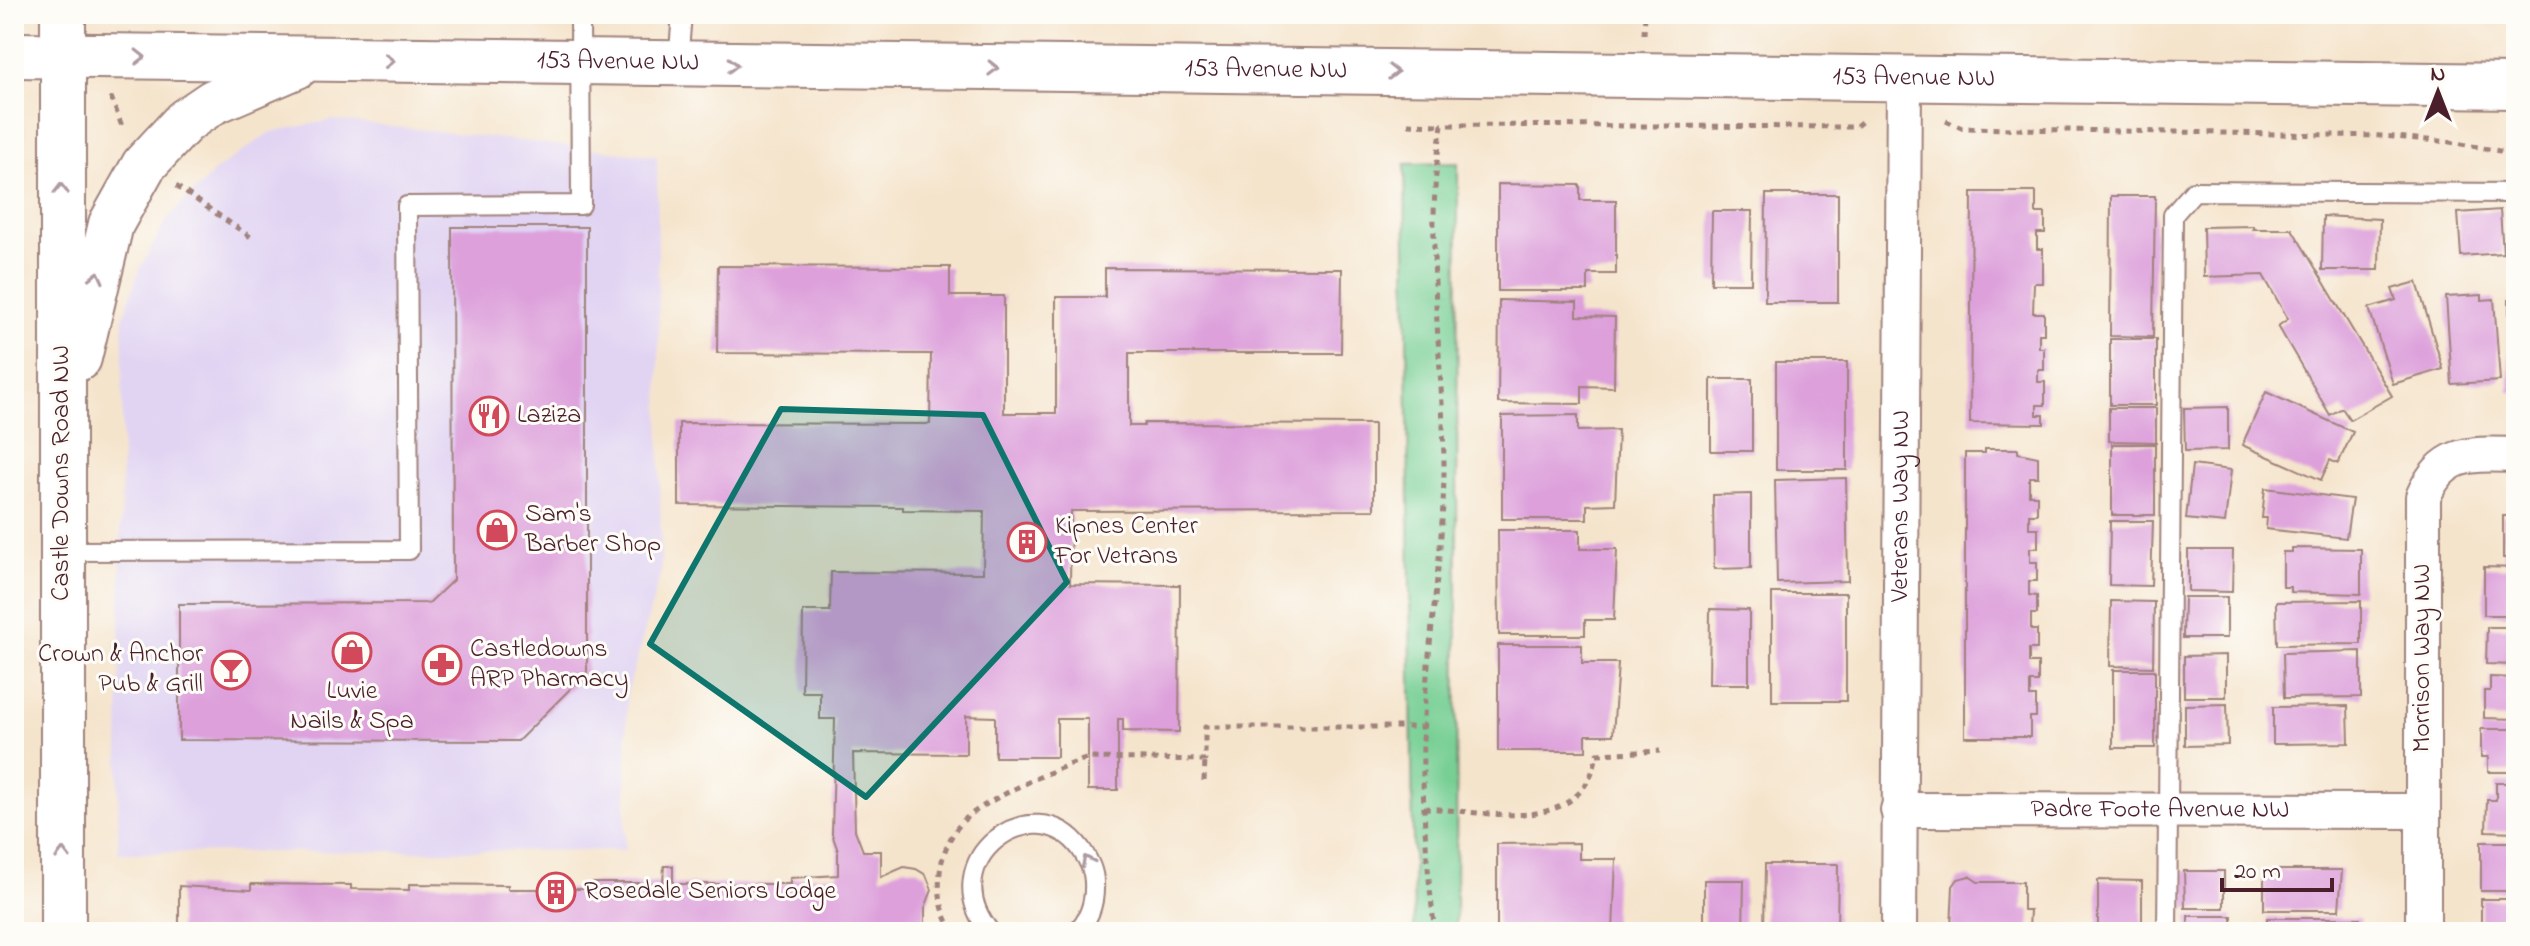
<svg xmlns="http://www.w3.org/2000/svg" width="2530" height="946" font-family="'Indie Flower',sans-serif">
  <rect width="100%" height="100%" fill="#fdfcf7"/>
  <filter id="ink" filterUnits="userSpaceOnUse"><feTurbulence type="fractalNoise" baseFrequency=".0125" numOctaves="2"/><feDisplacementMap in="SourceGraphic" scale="16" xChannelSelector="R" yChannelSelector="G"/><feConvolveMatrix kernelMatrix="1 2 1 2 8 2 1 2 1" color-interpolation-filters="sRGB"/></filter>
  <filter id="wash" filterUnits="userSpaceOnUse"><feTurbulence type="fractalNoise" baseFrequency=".006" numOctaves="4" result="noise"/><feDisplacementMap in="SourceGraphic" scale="32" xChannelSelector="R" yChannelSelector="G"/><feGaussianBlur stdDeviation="1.8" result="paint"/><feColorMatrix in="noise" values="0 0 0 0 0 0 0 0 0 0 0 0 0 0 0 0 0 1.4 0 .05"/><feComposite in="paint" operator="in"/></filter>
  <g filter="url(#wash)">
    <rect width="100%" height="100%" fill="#f5e4cc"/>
    <path fill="#e1d4f3" d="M334 120 657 156 661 571 627 694 625 850 118 853 123 319 139 270 168 218 215 171 270 132Z"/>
    <path fill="#77cf94" stroke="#607760" stroke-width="2" d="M1458 163 1456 932H1414L1405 164Z"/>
    <g id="blocks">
      <path fill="#dda0db" d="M1498 184 1580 185V200H1616V274H1588V291H1498Z
        M1972 192H2036V213H2045V233H2037V249H2043V283H2034L2033 313H2044V334H2039V348H2044V370H2038V382H2045V405H2037V415H2044V424L1970 423Z
        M1766 194H1838V302H1765Z
        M2111 196H2155L2153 337 2110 336Z
        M2500 210 2503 253 2461 256 2458 213Z
        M1712 211H1752L1751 283H1711Z
        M2509 215H2516V260H2508Z
        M2323 216 2380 219 2379 270H2322Z
        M2253 226V229H2292L2392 396 2350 420 2342 408 2330 415 2278 326 2288 319 2263 275 2204 277 2203 227Z
        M452 227H587V672L518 741 179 740V604L429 603 453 580Z
        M718 266 950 267V296H1004V413H1056V297H1105V268L1342 269 1341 353H1129V426H1144V423L1374 424V510L1071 511 1070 584 1180 585 1179 732 1123 731V719H1118V790H1088V719H1057V757H995V717L966 716V754L853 753 855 830 863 851H881V877L904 867 916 869 926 875 932 890 925 908V932H179V886L251 890V884L351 885V889L409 890V884L508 885V889H587V883H663L664 866H673V884H790V878L838 875V851L832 834 835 719H820V692H802L803 611H830L831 572 983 573 984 511 903 510V507L679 505V423L930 424 931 354 717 353Z
        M2417 282 2443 369 2393 384 2369 308 2396 300 2392 289Z
        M2482 295V300L2494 299 2500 381 2452 384 2446 297Z
        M1499 300 1577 302V316L1615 317 1614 387 1582 386V404L1498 403Z
        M2509 300H2516V392H2509Z
        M2110 339H2156V405H2110Z
        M1776 362H1847V470H1776Z
        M1711 379H1752V451H1711Z
        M2266 392 2353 432 2338 464 2330 460 2321 480 2242 445Z
        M2228 407V450L2185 451 2184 408Z
        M2109 408H2156V442L2109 441Z
        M1578 415V431L1618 430 1615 504 1587 505V519H1502V416Z
        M2112 444H2155V515H2112Z
        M1985 449H2018V453L2038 457V477H2029V495H2037V514H2029V528H2038V548H2030V562H2037V581H2029V595L2037 596V614H2031V630H2037V649H2029V663H2038V682H2030V697H2036V717H2030V737H1965V453H1985Z
        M2192 465 2231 470 2225 523 2186 519Z
        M1846 478 1848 581 1777 583 1775 480Z
        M2265 488 2352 499 2346 538 2266 529 2267 518H2262Z
        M1751 494V568L1714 569 1713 495Z
        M2503 516H2516V558H2503Z
        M2110 521H2153L2151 586 2109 585Z
        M1498 530H1580V549H1617L1614 620H1585V635H1499Z
        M2292 548 2361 549V594L2290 592V587H2283V552H2292Z
        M2188 550H2233L2232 592 2188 591Z
        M2484 567 2516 568V615H2484Z
        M1772 593H1846V701H1772Z
        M2184 597H2227V638H2183Z
        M2111 601 2154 602 2153 667 2110 666Z
        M2361 601V644L2277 645 2276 602Z
        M1710 609 1749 610V684H1709Z
        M2487 627H2516V665L2486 664Z
        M1498 645H1582V663H1618L1613 735H1586V751H1498Z
        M2361 651V697L2284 698 2283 653Z
        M2226 655V697H2184V656Z
        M2113 670H2155V748H2113Z
        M2490 677 2516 678V719L2484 718V691H2490Z
        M2227 704 2228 745 2185 746V705Z
        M2348 706 2349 743 2273 744V707Z
        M2481 729H2516V772H2488V757H2481Z
        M2496 783H2516V832L2486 831 2487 800H2496Z
        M2481 842H2516V891H2481Z
        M1579 843V859H1616L1613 931 1497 932V844Z
        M1765 864H1838L1837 932H1764Z
        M2264 870H2342L2339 910H2264Z
        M2184 871H2224V908H2185Z
        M1969 876 1978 882H2023V910H2030L2029 929H2023V932H1959V928H1951L1953 886 1958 879Z
        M1704 880H1744L1743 932H1704Z
        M2098 880 2142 881V932H2098Z
        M2481 899H2516V932H2481Z
        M2188 916H2232V932H2188Z
        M2267 918H2360V932H2267Z"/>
    </g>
  </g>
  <g filter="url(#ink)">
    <use href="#blocks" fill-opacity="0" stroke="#a0827c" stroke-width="2"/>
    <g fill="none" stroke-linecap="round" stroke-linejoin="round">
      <g stroke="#a0827c" stroke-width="22">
        <path id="service" d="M678 63 682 14
          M62 551 409 550 407 206 581 205 580 14
          M990 932C931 860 1034 785 1081 849 1088 859 1094 870 1094 882 1095 902 1090 919 1076 932
          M2167 932 2173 215 2194 191 2516 193"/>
      </g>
      <g stroke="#a0827c" stroke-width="38">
        <g id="minor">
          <path id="s1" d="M1898 810 2423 811"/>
          <path id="s2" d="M1899 932 1904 78"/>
          <path d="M2423 932V497C2443 450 2471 454 2516 455"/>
        </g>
      </g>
      <g stroke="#a0827c" stroke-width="48">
        <g id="secondary">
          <path d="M63 14V932"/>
          <path id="s3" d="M14 55 2516 86"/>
          <path d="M79 358 111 224 144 165 185 121 213 102 297 66"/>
        </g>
      </g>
      <path stroke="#a0827c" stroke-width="5" stroke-dasharray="6 6" stroke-linecap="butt" d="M1644 34 1645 14
        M111 97 123 129
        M1946 121 1962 128 2384 136 2450 142 2516 154
        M1408 124 1442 125
        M176 186 255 240
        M1204 781 1205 760
        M1424 808C1487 811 1582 839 1597 754L1660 751
        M954 932C931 900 936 851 962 822 982 801 1060 766 1089 758L1205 760V727H1424
        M1435 932C1427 869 1422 807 1423 744 1425 651 1444 558 1444 465 1443 352 1423 237 1442 125L1855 127 1865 119"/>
      <use href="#service" stroke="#fff" stroke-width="18"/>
      <use href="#minor" stroke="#fff" stroke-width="34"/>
      <use href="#secondary" stroke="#fff" stroke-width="44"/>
    </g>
    <defs><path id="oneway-chevron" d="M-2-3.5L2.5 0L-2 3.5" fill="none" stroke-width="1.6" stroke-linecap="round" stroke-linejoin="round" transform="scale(2)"/></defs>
    <g stroke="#ae9aa0">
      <use href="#oneway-chevron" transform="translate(140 57) rotate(1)"/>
      <use href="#oneway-chevron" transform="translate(389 61) rotate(1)"/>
      <use href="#oneway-chevron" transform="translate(733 65) rotate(1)"/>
      <use href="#oneway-chevron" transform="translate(993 68) rotate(1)"/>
      <use href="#oneway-chevron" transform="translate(1393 72) rotate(1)"/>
      <use href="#oneway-chevron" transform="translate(61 189) rotate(-90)"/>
      <use href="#oneway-chevron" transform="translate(97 277) rotate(-77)"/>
      <use href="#oneway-chevron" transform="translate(63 854) rotate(-90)"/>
      <use href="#oneway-chevron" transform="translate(1087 861) rotate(-116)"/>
    </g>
  </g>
  <path fill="#0f766e" fill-opacity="0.2" stroke="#0f766e" stroke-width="6" stroke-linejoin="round" d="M781 409 983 415 1067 582 866 797 650 644Z"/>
  <defs>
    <g id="restaurant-ring" transform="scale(2)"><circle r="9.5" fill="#fdfcf7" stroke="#d1495b" stroke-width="1.5"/><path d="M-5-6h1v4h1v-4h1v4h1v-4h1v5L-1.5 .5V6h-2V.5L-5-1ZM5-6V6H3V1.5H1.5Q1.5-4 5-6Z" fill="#d1495b"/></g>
    <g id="shop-ring" transform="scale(2)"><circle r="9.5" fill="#fdfcf7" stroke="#d1495b" stroke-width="1.5"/><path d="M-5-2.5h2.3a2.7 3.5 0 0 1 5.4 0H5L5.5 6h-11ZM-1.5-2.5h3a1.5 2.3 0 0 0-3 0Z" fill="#d1495b"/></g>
    <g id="building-ring" transform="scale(2)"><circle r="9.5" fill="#fdfcf7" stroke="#d1495b" stroke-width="1.5"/><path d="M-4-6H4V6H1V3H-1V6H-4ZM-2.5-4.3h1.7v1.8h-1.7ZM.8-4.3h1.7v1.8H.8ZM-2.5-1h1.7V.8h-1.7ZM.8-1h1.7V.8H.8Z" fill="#d1495b"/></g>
    <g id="pharmacy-ring" transform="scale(2)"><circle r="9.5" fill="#fdfcf7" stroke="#d1495b" stroke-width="1.5"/><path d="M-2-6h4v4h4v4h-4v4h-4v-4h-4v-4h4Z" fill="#d1495b"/></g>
    <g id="bar-ring" transform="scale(2)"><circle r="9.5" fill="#fdfcf7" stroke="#d1495b" stroke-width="1.5"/><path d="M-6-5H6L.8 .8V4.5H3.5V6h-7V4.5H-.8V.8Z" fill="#d1495b"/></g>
  </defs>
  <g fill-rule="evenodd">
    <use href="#restaurant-ring" x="489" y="416"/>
    <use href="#shop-ring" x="497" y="530"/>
    <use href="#building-ring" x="1027" y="542"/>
    <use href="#shop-ring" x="352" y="652"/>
    <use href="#pharmacy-ring" x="442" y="665"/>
    <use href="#bar-ring" x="231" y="670"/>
    <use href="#building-ring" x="556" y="892"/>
  </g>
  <g text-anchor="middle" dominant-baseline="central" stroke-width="6" stroke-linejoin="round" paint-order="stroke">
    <g font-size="26" fill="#4a1f2b" stroke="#fdfcf7">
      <text stroke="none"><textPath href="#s3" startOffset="604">153 Avenue NW</textPath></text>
      <text stroke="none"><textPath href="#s3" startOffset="1252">153 Avenue NW</textPath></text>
      <text stroke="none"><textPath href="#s3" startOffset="1900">153 Avenue NW</textPath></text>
      <text transform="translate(62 473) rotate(-90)">Castle Downs Road NW</text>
      <text stroke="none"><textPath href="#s2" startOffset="426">Veterans Way NW</textPath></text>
      <text transform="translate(2423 658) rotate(-90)">Morrison Way NW</text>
      <text stroke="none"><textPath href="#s1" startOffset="262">Padre Foote Avenue NW</textPath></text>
    </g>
    <g font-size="26" fill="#4a1f2b" stroke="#fdfcf7" text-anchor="start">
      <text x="517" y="416">Laziza</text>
      <text x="525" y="515">Sam's<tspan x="525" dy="30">Barber Shop</tspan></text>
      <text x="1055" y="527">Kipnes Center<tspan x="1055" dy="30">For Vetrans</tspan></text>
      <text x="470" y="650">Castledowns<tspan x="470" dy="30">ARP Pharmacy</tspan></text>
      <text x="203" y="655" text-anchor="end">Crown &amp; Anchor<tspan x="203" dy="30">Pub &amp; Grill</tspan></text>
      <text x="352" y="692" text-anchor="middle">Luvie<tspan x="352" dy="30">Nails &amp; Spa</tspan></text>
      <text x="584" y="892">Rosedale Seniors Lodge</text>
    </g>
  </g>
  <rect width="2530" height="946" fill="none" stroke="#fdfcf7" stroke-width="48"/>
  <g transform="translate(2438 92)" stroke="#fdfcf7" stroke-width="6" paint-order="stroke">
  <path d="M0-6L14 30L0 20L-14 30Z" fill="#4a1f2b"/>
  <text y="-12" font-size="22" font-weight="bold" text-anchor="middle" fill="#4a1f2b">N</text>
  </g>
  <path d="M2222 878v12h110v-12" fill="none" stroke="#4a1f2b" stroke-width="4"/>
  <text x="2234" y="878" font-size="24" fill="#4a1f2b" stroke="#fdfcf7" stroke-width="6" paint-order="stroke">20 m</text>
</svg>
